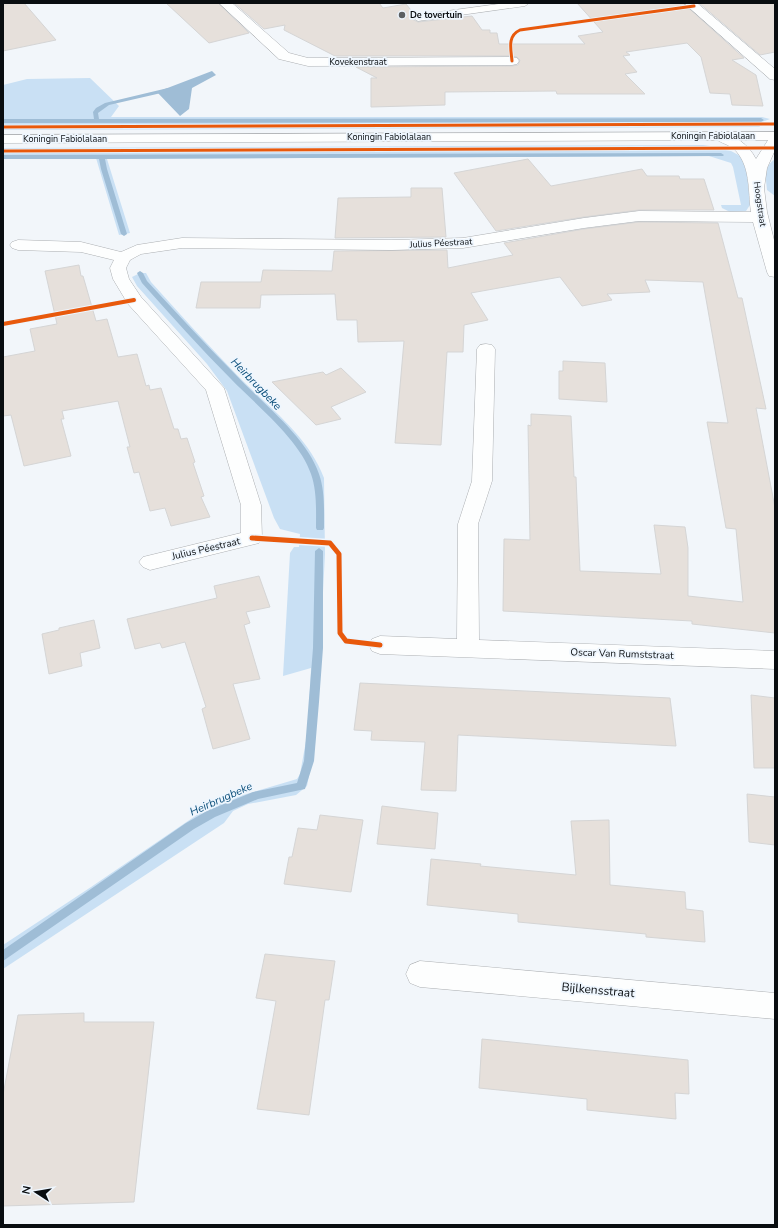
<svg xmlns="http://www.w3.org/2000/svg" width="778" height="1228" font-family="'Nunito Sans',sans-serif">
  <rect width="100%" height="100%" fill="#f2f6fa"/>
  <path fill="#c9e0f4" d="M90 78 119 106 111 117H762L770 119 759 123 3 126V85L27 79Z
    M759 125 760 127 3 130V128Z
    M703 145 718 147 3 150V148Z
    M720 149 731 151 744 158 747 172 750 205 746 211 730 212 722 208 721 205H741L733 167 731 163 709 156 107 159 130 233 119 235 96 158 3 159V152Z
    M775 159V196L767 190C766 178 763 167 775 159Z
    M140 273H146L151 282C179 313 207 344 236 374 267 406 308 435 324 478L325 554 315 745 307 786 296 795 248 804 233 811 224 823 3 969V945L91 887 207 808 243 795 297 779 300 774 308 730 311 668 283 676 290 553 294 547H299L300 534 280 529 274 518 227 391 207 364 137 286 132 277Z"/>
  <path fill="#9fbdd6" d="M212 71 216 75 192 88 189 109 180 116 157 92Z"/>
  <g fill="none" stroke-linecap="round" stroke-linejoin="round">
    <path fill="#9fbdd6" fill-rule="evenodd" d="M168 88 170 89V91L109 105 98 113 99 119 761 118 764 120 761 122 3 123V119H94L93 112 96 108 105 103Z
      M721 153 724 155 723 156 105 159 107 169 127 234 124 236 121 234 101 169 99 159H3V155Z
      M140 271 143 273 147 281C176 312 205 344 235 374 261 402 307 437 319 474 325 491 324 510 324 528L323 530H317L316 528C316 510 317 491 311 474 300 440 255 404 231 379 200 348 171 315 142 283L137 273Z
      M319 548 323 551V648L319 702 314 761 305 789 258 799 215 817 194 829 3 961V950L186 823 207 811 253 792 297 783 304 761 313 648 315 551Z"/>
  </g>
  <path fill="#e6e0db" stroke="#d5d5d5" d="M3 3H24L56 40 3 51Z
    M166 3H218L249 33 209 43Z
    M234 3H379L383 8 406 4 415 15 412 19 418 22 472 16 482 30H490V33H497L499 44H585L578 36 603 32 577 3H683L744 58 732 60 756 75 763 106 732 105 730 94 710 93 701 57 687 43 626 52 630 55 623 56 637 72 625 74 645 94H557L556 91 445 92V105L371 107V78H377L356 67 512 66 518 65 520 60 517 57 512 56H335L284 30 285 25 264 29Z
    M699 3H775V52L760 55Z
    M528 159 551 186 642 169 647 176H679L680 179H704L714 210H639L584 217 496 231 454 173Z
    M411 188H442L446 237 335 238 338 198 411 197Z
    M639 222 718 223 738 298H742L766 409 756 408 775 508V633L692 624V621L503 611 504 539 530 540 528 425 531 426V414L571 416 574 477H576L580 571 661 574 654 525 685 527 688 548V596L743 602 736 529 726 528 707 422 728 423 703 282 645 280 650 292 607 294 612 300 582 306 560 277 471 293 488 320 464 325 463 352H447L441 445 395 443 404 341 358 342 357 320H337L335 294 261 295 260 308H196L201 282H261L263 270 332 271 334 251 447 250 448 268 513 255 504 243 584 229Z
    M79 265 81 276H83L96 321 107 319 118 357 137 354 146 386 149 385 150 390 161 388 174 429H178L181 439 187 438 195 462 193 463 204 496 201 497 210 517 171 526 165 508 150 511 139 472 134 473 127 447H130L118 401 62 411 64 419H61L71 456 24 466 11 415 3 416V357L35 351 30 329 57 324 45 271Z
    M563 361 605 363 607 402 559 399V371H563Z
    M341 368 366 392 331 407 341 419 316 425 272 382 323 372 326 375Z
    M259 576 270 607 246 612 250 623 244 625 260 679 233 684 250 739 213 749 202 709 206 707 185 642 162 648 160 643 135 649 127 619 217 598 214 586Z
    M94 620 100 648 80 653 82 666 49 674 42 634 59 630V628Z
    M360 683 670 698 676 746 458 735 456 791 421 790 425 742 371 740 372 731 354 730Z
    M751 695 775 698V768H754Z
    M747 794 775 797V845L749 842Z
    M382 806 438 813 435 849 377 844Z
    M320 815 363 820 351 892 284 884 289 857H292L298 828 317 830Z
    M609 820 610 885 685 892 686 909 703 911 705 942 646 937V934L518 922V914L427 905 431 859 481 864 480 866 576 875 571 821Z
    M265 954 335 961 329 1000H325L309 1115 257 1109 276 1001 256 998Z
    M84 1013V1022H154L134 1202 3 1206V1095L18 1015Z
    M482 1039 688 1060 689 1094 675 1093 676 1119 587 1110V1099L479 1088Z"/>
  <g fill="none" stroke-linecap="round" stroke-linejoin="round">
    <g stroke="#acafb2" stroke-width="1">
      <path id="service" d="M506 3H529L525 6 418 21 413 18 418 15Z"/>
    </g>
    <g stroke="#acafb2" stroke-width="1">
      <path id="minor" d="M219 3H232L289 53 308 58 512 57 517 58 519 61 517 64 512 65 308 66 279 59Z
        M684 3H697L775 69V80L770 79Z
        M720 132C736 136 748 144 756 159L770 137 775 136V150L767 168 764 188 767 212 775 244V277L769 276 767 272 753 222 639 221 584 228 463 248 392 250 182 248 141 254 130 260 126 268 129 279 141 297 224 388 261 505 262 538 259 543 150 570 143 567 139 562 143 557 241 533V505L206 390 128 304 113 279 110 268 114 260 81 252 18 250 12 248 10 245 12 242 18 240 81 242 121 252 137 245 182 238 392 240 463 238 584 218 639 211 751 212C748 191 751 165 734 149 728 144 717 142 713 136L715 133Z
        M486 344 492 345 495 349 492 481 478 524 479 640 775 651V669L380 654 372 651 369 645 372 639 380 636 457 639 458 524 472 481 477 349 480 345Z
        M420 961 775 993V1019L420 987 410 983 406 974 410 965Z"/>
    </g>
    <g stroke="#acafb2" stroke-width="1">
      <path id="primary" d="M775 132V140L3 143V135Z"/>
    </g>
    <use href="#service" fill="#fdfefe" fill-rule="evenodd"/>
    <use href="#minor" fill="#fdfefe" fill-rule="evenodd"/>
    <use href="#primary" fill="#fdfefe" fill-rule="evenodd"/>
    <g stroke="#eef6fe" stroke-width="4.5">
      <path id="cycleway-far2" d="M512 61C511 49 507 36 520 30L694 6
        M3 127 775 124
        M3 151 775 148"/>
    </g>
    <g stroke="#eef6fe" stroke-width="6">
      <path id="cycleway-far1" d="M3 324 134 300"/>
    </g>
    <g stroke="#eef6fe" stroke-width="8">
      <path id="cycleway" d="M252 538 330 543 339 554 340 633 346 641 380 645"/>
    </g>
    <use href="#cycleway-far2" stroke="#e8590c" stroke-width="3"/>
    <use href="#cycleway-far1" stroke="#e8590c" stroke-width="4"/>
    <use href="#cycleway" stroke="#e8590c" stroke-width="5"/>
  </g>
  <circle fill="#5b5f62" stroke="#eef6fe" stroke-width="1.5" cx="402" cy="15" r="4"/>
  <g text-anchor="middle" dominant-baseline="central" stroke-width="3.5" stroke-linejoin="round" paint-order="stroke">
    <g font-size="9" font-weight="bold" fill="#090d10" stroke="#eef6fe" text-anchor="start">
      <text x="410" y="15">De tovertuin</text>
    </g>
    <g font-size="9" fill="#090d10" stroke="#eef6fe">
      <text x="358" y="62">Kovekenstraat</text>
      <text x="713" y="136">Koningin Fabiolalaan</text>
      <text x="389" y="137">Koningin Fabiolalaan</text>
      <text x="65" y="139">Koningin Fabiolalaan</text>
      <text transform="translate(760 204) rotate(82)">Hoogstraat</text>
      <text transform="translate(441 243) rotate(-3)">Julius Péestraat</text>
    </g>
    <g font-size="10" fill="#090d10" stroke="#eef6fe">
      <text transform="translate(206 549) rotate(-13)">Julius Péestraat</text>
      <text transform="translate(622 654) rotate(2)">Oscar Van Rumststraat</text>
    </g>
    <g font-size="11" font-style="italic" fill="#084c78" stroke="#eef6fe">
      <text transform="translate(256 384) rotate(46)">Heirbrugbeke</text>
      <text transform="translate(221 799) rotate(-24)">Heirbrugbeke</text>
    </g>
    <g font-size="12" fill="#090d10" stroke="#eef6fe">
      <text transform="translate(598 990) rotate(5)">Bijlkensstraat</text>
    </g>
  </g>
  <rect width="778" height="1228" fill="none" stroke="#090d10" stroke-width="8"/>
  <g transform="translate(36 1192) rotate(282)" stroke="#eef6fe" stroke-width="3" paint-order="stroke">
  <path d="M0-3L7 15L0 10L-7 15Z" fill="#090d10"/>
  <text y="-6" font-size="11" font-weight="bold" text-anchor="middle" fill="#090d10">N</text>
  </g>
</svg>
